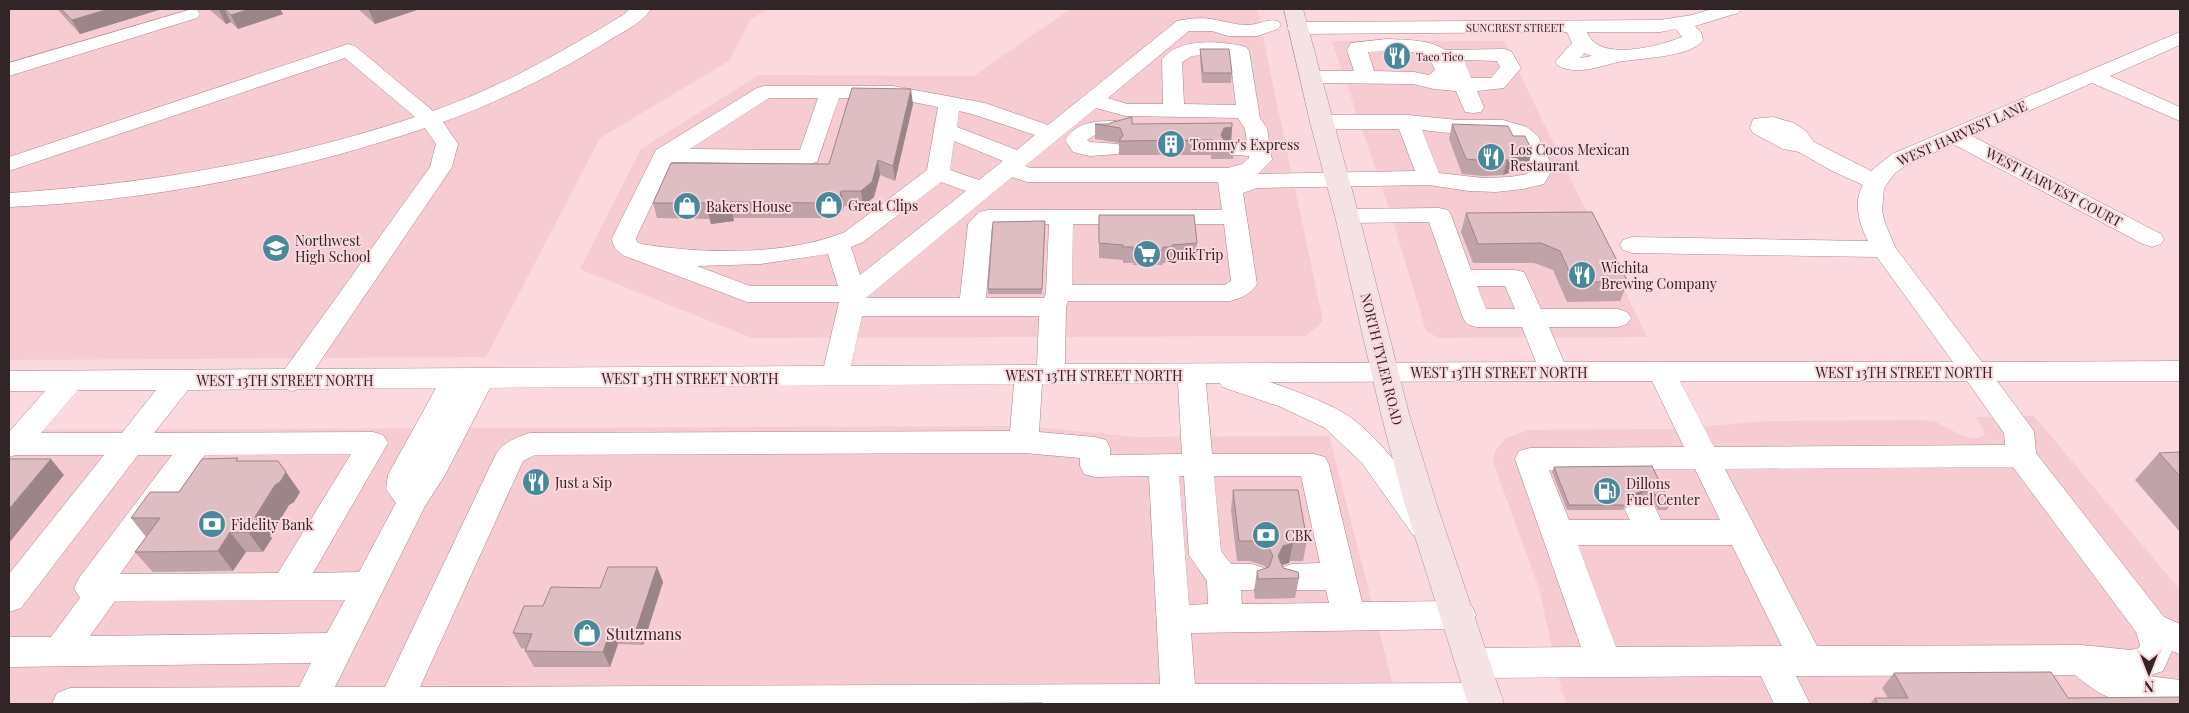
<svg xmlns="http://www.w3.org/2000/svg" width="2189" height="713" font-family="'Playfair Display',serif">
  <rect width="100%" height="100%" fill="#fbd9de"/>
  <path fill="#f6cbd2" d="M9 9H769L751 19 729 61 600 138 486 357 9 360Z
    M1070 9H1257L1323 321 1306 336 752 338 580 269 641 149 759 75 974 76Z
    M1332 41H1504L1647 337 1439 338 1426 331 1391 215Z
    M2034 416 2180 590V704H1567L1560 684 1539 588 1493 462 1495 451 1506 438 1529 430 1670 429 1769 421 1921 420 1934 421 1959 434 1971 438H1978L1985 435 1983 428 1976 417Z
    M1024 426 1136 437 1329 436 1398 704H9V430Z"/>
  <g fill="none" stroke-linecap="round" stroke-linejoin="round">
    <g stroke="#a6878c" stroke-width="1">
      <path id="minor" d="M192 9 197 10 200 14 197 18 9 76V63Z
        M630 9H651C640 25 620 33 605 43 553 75 501 101 443 122L458 144 452 167 315 369 824 366 839 302H747L625 256C617 251 613 248 612 238L656 150 757 88 764 86H893L985 103 1048 125 1177 21C1189 18 1205 17 1216 20 1229 22 1242 27 1255 24 1264 22 1269 19 1278 21L1281 25 1278 29 1257 36H1228L1212 31H1189L1108 98 1127 104H1163L1162 60C1178 37 1222 41 1246 47L1249 51 1260 118 1267 128 1272 160 1258 174 1415 171 1399 129H1321L1313 127 1310 122 1313 117 1321 115H1408L1458 120H1503L1527 127 1538 136 1553 168 1544 184 1523 189 1496 192 1469 191 1429 185 1257 188 1243 193 1257 284C1251 294 1241 298 1230 301H1068L1066 307 1065 364 1536 362 1522 327H1476L1467 324 1463 318 1429 222 1347 223 1338 221 1335 216 1338 211 1347 209 1439 208 1448 210 1451 215 1471 270H1515L1524 272 1541 309H1618L1627 312 1631 318 1627 324 1618 327H1549L1564 362H1953L1877 257 1632 253 1623 250 1620 245 1623 240 1632 237 1868 241C1859 224 1853 202 1863 185L1832 171 1799 152 1783 149 1753 133 1750 128 1753 119 1773 117 1794 123 1806 131 1814 142 1871 171 1892 154 2180 32V45L2110 76 2180 107V121L2092 83 1972 136 2161 234 2164 239 2161 244 2152 247 2143 244 1953 144 1908 164 1895 173 1884 188 1882 211 1885 223 1895 247 1982 362 2180 361V381H1997L2034 431 2036 453 2164 617 2180 624V654L2172 651 2163 671 2148 676 2180 680V704C2130 704 2116 709 2075 675L1796 676 1810 704H1774L1761 676 1474 678 1462 674 1457 663 1462 652 1474 648 1581 647 1515 459 1519 451 1530 448 1684 447 1652 381 1270 382C1295 391 1321 400 1344 413 1375 431 1423 494 1440 526L1435 535 1424 538 1413 535 1362 463 1325 428 1281 407 1222 387 1220 383H1206L1212 454H1314L1325 457 1329 465 1362 602 1459 601 1471 605 1476 615 1471 625 1459 629 1191 633 1195 684 1485 683 1498 688 1503 699 1500 704H52L57 693 70 688 299 687 311 663 9 667V637H51L80 598 74 588 79 578 172 455H138L21 608 9 612V574L104 455H16L9 457V432L45 391H9V371L285 369 430 167 436 144 425 128C291 173 151 201 9 207V193C148 184 283 161 415 117L345 58 9 171V157L348 44 355 46 433 111C501 87 562 52 623 15ZM1204 55 1230 56 1236 105 1184 104 1182 62 1192 56ZM769 98H818L800 150 690 149ZM839 98H893L938 107 927 170 845 232C785 256 704 254 641 244L637 242 636 238 672 162 809 164 817 162ZM1096 108 1126 116 1238 118 1245 129 1247 142 1224 144 1221 149 1224 154 1249 156V158L1242 164 1228 168H1030L1025 166ZM959 111 972 114 1035 135 1017 150 957 127ZM1422 130 1458 134H1501L1511 137 1520 144 1531 168 1527 174 1510 177 1483 178 1439 173ZM954 141 1003 161 979 180 950 170ZM1012 177 1027 182H1218L1222 210H988L979 212 968 224 960 298H866ZM941 182 966 191 860 275 851 247 863 242ZM994 224H1049L1046 293 1044 298H986L992 226ZM1073 224H1224L1231 281 1225 285H1072ZM828 254 838 286H750L697 266 761 264ZM1477 286H1505L1515 309H1486ZM862 316H1039L1037 365 851 366ZM1680 381H1967L2004 433 2005 445 1714 447ZM1178 383 1182 454 1110 455V448L1106 440 1095 437 1039 432 1042 384ZM1014 384 1010 431 530 433C517 437 503 442 496 454L385 687H335L425 506 445 475 490 388ZM436 388 388 475 386 489 396 503 359 572 313 573 388 443 383 435 373 432 154 433 188 390 286 389 292 391 299 389ZM78 390H156L122 433H41ZM1024 453 1080 458V466L1084 474 1095 477 1149 476 1160 684 420 687 523 461 535 455ZM351 454 278 573 120 574 205 455ZM2013 467 2136 632 2140 645 2139 648 2131 650 2082 645 1817 646 1725 469ZM1695 469 1720 520H1661L1652 501 1641 498 1630 501 1625 510 1630 520H1569L1549 470ZM1179 476H1184L1189 555 1207 581 1208 604 1189 605ZM1214 476H1301L1320 563 1292 564 1280 568 1276 577 1280 586 1292 590H1326L1329 603 1242 604 1241 590H1252L1264 586 1268 577 1264 568 1252 564H1231L1221 551ZM1578 545H1732L1782 646 1616 647ZM345 600 327 633 90 636 115 601Z
        M1712 9H1741L1738 13 1695 26 1701 32 1703 40C1691 58 1637 58 1618 62 1604 65 1590 71 1576 70 1568 70 1559 68 1555 62L1572 43 1567 32 1297 34 1290 32 1287 28 1290 24 1297 22 1660 20 1692 15ZM1676 29 1682 37C1660 46 1598 63 1587 32H1660ZM1584 53 1592 56 1580 58Z
        M1387 39C1406 40 1429 39 1445 50L1504 49 1511 51 1521 68 1504 88 1477 91 1484 107 1481 112 1473 113 1465 112 1456 91 1434 89 1413 84 1310 83 1303 81 1300 77 1303 73 1310 71H1354L1347 50 1351 43ZM1399 51C1420 53 1427 50 1435 70L1429 75 1414 72 1374 71 1368 52ZM1464 60 1497 61 1500 67 1491 78H1471Z
        M1115 121 1123 123 1126 128 1123 133 1095 135 1087 140 1090 142 1118 144 1121 149 1118 154 1090 156 1073 152 1065 140C1077 122 1094 121 1115 121Z"/>
    </g>
    <g stroke="#ab9397" stroke-width="1">
      <path id="major" d="M1284 9H1303L1359 216 1409 414 1436 502 1504 704H1468L1404 502 1381 414 1335 216 1310 122Z"/>
    </g>
    <use href="#minor" fill="#fff" fill-rule="evenodd"/>
    <use href="#major" fill="#f4e2e5" fill-rule="evenodd"/>
  </g>
  <path fill="#c0a3a8" d="M57 9H162L80 34Z
    M209 9H280L283 14 238 29 231 22 226 24Z
    M358 9H420L375 24Z
    M1200 49 1232 73 1231 83H1202L1200 58Z
    M913 104 895 181 880 175 874 197 863 206H844L842 212H825L823 218H734V221L711 224 710 219 657 218 653 203 829 164Z
    M1095 124H1132L1232 127 1231 141 1235 144 1233 159H1211V155H1119V143L1095 139Z
    M1452 124 1513 136 1532 151 1528 166 1503 175 1483 176 1462 174 1449 139Z
    M1592 212 1628 282 1620 301 1567 302 1553 270 1534 263H1473L1461 232 1466 213Z
    M1099 215 1197 243 1196 258 1172 260 1171 263H1163L1162 265H1133V263H1123V260L1099 258Z
    M1045 226 1042 294H988V289Z
    M2180 452V532L2135 480 2159 453Z
    M240 461 300 492 294 502 289 505 270 536 272 538 263 552H246L233 571 153 572 135 552 146 537 131 518Z
    M1652 466 1670 504 1667 510H1658L1652 499 1641 496 1628 500 1623 510H1567L1552 472 1554 467Z
    M1233 490 1307 541 1303 561H1290L1289 563 1282 565 1283 568 1299 578 1295 598 1255 599 1254 591 1257 571 1266 568 1265 566 1250 561H1237L1231 510Z
    M657 567 663 582 643 645 618 644 610 667H534L525 651 526 649 521 648 513 633 543 606 600 588Z
    M1894 673 2068 698 2180 704H1870L1875 698H1888L1882 688Z"/>
  <path fill="#9c8588" d="M109 9H162L80 34 72 20Z
    M224 9 231 22 226 24 219 10Z
    M250 9H280L283 14 238 29 231 15Z
    M373 9H420L375 24 369 10Z
    M911 89 913 104 895 181 893 166Z
    M1232 127 1231 142 1222 143 1221 135 1224 128Z
    M1532 151 1528 166 1503 175 1507 160Z
    M878 160 880 175 874 197 863 206 861 191Z
    M841 191 844 206 842 212 840 197Z
    M822 196 825 212 823 218 820 203Z
    M730 202 734 221 711 224 707 208Z
    M51 459 64 475 9 543V509Z
    M286 472 300 492 294 502 289 505 270 536 272 538 263 552 248 532 255 517 275 485Z
    M1643 491 1641 496 1628 500 1623 510 1631 495Z
    M230 532 246 552 233 571 218 551Z
    M1293 543 1289 563 1279 566 1278 556 1283 546Z
    M657 567 663 582 643 645 636 630Z
    M611 629 618 644 610 667 603 652Z"/>
  <path fill="#dfbec3" stroke="#9c8588" d="M61 9H109L72 20Z
    M224 9H250L231 15Z
    M1200 49H1229L1232 73H1203Z
    M852 88 911 89 893 166 878 160 872 182 861 191H841L840 197 822 196 820 203 730 202V205L707 208V203H653L671 163 829 164Z
    M1132 117V124L1232 123V127L1224 128 1221 135 1224 140 1234 142 1235 144H1212V140L1119 141 1123 135 1120 128 1095 124H1110V123Z
    M1452 124 1508 126 1513 136H1525L1532 151 1507 160 1487 161 1466 159Z
    M1592 212 1628 282H1574L1560 251 1541 243 1478 244 1466 213Z
    M1099 215H1194L1197 243 1172 245V247H1163V250H1133V247H1123V245L1099 243Z
    M1045 221 1042 289H988L993 222Z
    M2180 452V476L2159 453Z
    M238 458 236 461H278L286 472 280 482 275 485 255 517 257 518 248 532H230L218 551 135 552 160 518H131L150 492H179L202 459Z
    M9 459H51L9 509Z
    M1652 466 1670 504H1661L1655 494 1643 491 1631 495 1626 505H1569L1554 467Z
    M1233 490H1298L1307 541H1293V543L1283 546 1278 556 1283 568 1298 572 1299 578 1258 579 1257 571 1269 567 1273 556 1268 546 1253 541H1239Z
    M608 567H657L636 630 611 629 603 652 525 651 532 634 513 633 524 606H543L551 587 600 588Z
    M2051 672 2068 698 2180 697V704H1878L1875 698H1908L1894 673Z
    M1043 703V704H873Z"/>
  <defs>
    <g id="restaurant-disc" transform="scale(1.4375)"><circle r="9.5" fill="#47899b" stroke="#fbd9de"/><path d="M-5-6h1v4h1v-4h1v4h1v-4h1v5L-1.5 .5V6h-2V.5L-5-1ZM5-6V6H3V1.5H1.5Q1.5-4 5-6Z" fill="#fff"/></g>
    <g id="building-disc" transform="scale(1.4375)"><circle r="9.5" fill="#47899b" stroke="#fbd9de"/><path d="M-4-6H4V6H1V3H-1V6H-4ZM-2.5-4.3h1.7v1.8h-1.7ZM.8-4.3h1.7v1.8H.8ZM-2.5-1h1.7V.8h-1.7ZM.8-1h1.7V.8H.8Z" fill="#fff"/></g>
    <g id="shop-disc" transform="scale(1.4375)"><circle r="9.5" fill="#47899b" stroke="#fbd9de"/><path d="M-5-2.5h2.3a2.7 3.5 0 0 1 5.4 0H5L5.5 6h-11ZM-1.5-2.5h3a1.5 2.3 0 0 0-3 0Z" fill="#fff"/></g>
    <g id="school-disc" transform="scale(1.4375)"><circle r="9.5" fill="#47899b" stroke="#fbd9de"/><path d="M0-5L7-2L0 1L-7-2ZM-4 1L0 2.5L4 1V4Q0 6-4 4Z" fill="#fff"/></g>
    <g id="supermarket-disc" transform="scale(1.4375)"><circle r="9.5" fill="#47899b" stroke="#fbd9de"/><path d="M-6-5.5h2.5l.6 2H6L4.5 2H-2.5L-4.4-4H-6ZM-1.5 3.2a1.3 1.3 0 1 0 .1 0ZM3 3.2a1.3 1.3 0 1 0 .1 0Z" fill="#fff"/></g>
    <g id="fuel-disc" transform="scale(1.4375)"><circle r="9.5" fill="#47899b" stroke="#fbd9de"/><path d="M-5.5-6h7V0h2V4h1.3V-2.5L3-4.5l.8-.8L6-3V5H2.5V1h-1V6h-7ZM-4.2-4.7v3.2H.2V-4.7Z" fill="#fff"/></g>
    <g id="bank-disc" transform="scale(1.4375)"><circle r="9.5" fill="#47899b" stroke="#fbd9de"/><path d="M-6-4H6V4H-6ZM0-2.3a2.3 2.3 0 1 0 0 4.6a2.3 2.3 0 1 0 0-4.6Z" fill="#fff"/></g>
  </defs>
  <g fill-rule="evenodd">
    <use href="#restaurant-disc" x="1397" y="56"/>
    <use href="#building-disc" x="1171" y="144"/>
    <use href="#restaurant-disc" x="1491" y="157"/>
    <use href="#shop-disc" x="829" y="205"/>
    <use href="#shop-disc" x="687" y="206"/>
    <use href="#school-disc" x="276" y="248"/>
    <use href="#supermarket-disc" x="1147" y="254"/>
    <use href="#restaurant-disc" x="1582" y="275"/>
    <use href="#restaurant-disc" x="536" y="482"/>
    <use href="#fuel-disc" x="1607" y="491"/>
    <use href="#bank-disc" x="212" y="524"/>
    <use href="#bank-disc" x="1266" y="535"/>
    <use href="#shop-disc" x="587" y="633"/>
  </g>
  <g text-anchor="middle" dominant-baseline="central" stroke-width="4" stroke-linejoin="round" paint-order="stroke">
    <g font-size="11" fill="#322527" stroke="#fbd9de">
      <text x="1515" y="27">SUNCREST STREET</text>
    </g>
    <g font-size="11" fill="#322527" stroke="#fbd9de" text-anchor="start">
      <text x="1416" y="56">Taco Tico</text>
    </g>
    <g font-size="14" fill="#322527" stroke="#fbd9de">
      <text transform="translate(1962 133) rotate(-24)">WEST HARVEST LANE</text>
      <text transform="translate(2054 187) rotate(28)">WEST HARVEST COURT</text>
      <text transform="translate(1382 359) rotate(76)">NORTH TYLER ROAD</text>
      <text x="1499" y="372">WEST 13TH STREET NORTH</text>
      <text x="1904" y="372">WEST 13TH STREET NORTH</text>
      <text x="1094" y="375">WEST 13TH STREET NORTH</text>
      <text x="690" y="378">WEST 13TH STREET NORTH</text>
      <text x="285" y="380">WEST 13TH STREET NORTH</text>
    </g>
    <g font-size="14" fill="#322527" stroke="#fbd9de" text-anchor="start">
      <text x="1190" y="144">Tommy's Express</text>
      <text x="1510" y="149">Los Cocos Mexican<tspan x="1510" dy="16">Restaurant</tspan></text>
      <text x="848" y="205">Great Clips</text>
      <text x="706" y="206">Bakers House</text>
      <text x="295" y="240">Northwest<tspan x="295" dy="16">High School</tspan></text>
      <text x="1166" y="254">QuikTrip</text>
      <text x="1601" y="267">Wichita<tspan x="1601" dy="16">Brewing Company</tspan></text>
      <text x="555" y="482">Just a Sip</text>
      <text x="1626" y="483">Dillons<tspan x="1626" dy="16">Fuel Center</tspan></text>
      <text x="231" y="524">Fidelity Bank</text>
      <text x="1285" y="535">CBK</text>
    </g>
    <g font-size="16" fill="#322527" stroke="#fbd9de" text-anchor="start">
      <text x="606" y="633">Stutzmans</text>
    </g>
  </g>
  <rect width="2189" height="713" fill="none" stroke="#322527" stroke-width="20"/>
  <g transform="translate(2149 673) rotate(180)" stroke="#fbd9de" stroke-width="4" paint-order="stroke">
  <path d="M0-4L9 19L0 12L-9 19Z" fill="#322527"/>
  <text y="-8" font-size="14" font-weight="bold" text-anchor="middle" fill="#322527">N</text>
  </g>
</svg>
